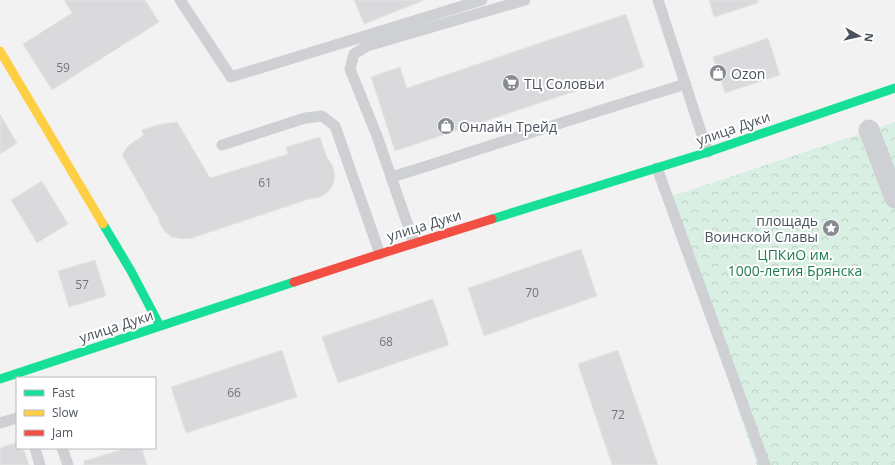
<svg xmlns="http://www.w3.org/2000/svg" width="895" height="465" font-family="'Open Sans',sans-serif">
  <defs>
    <pattern id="forest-crowns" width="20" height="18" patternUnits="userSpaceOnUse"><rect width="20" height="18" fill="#d9efe3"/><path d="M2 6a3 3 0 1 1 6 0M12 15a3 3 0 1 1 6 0" fill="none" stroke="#bccfc5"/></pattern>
  </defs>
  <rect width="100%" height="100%" fill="#f2f2f2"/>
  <path fill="url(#forest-crowns)" d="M895 122V465H757L666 198Z"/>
  <path fill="#dadadc" stroke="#e4e4e5" d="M64 0H145L159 22 52 90 23 44 72 13Z
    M354 0H422V1L364 24Z
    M709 0H758V3L714 17Z
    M626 14 644 67 582 89 395 151 371 77 400 67 407 88Z
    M768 38 780 75 725 93 713 57Z
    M0 114 17 143 0 154Z
    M177 122 210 178 288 154 286 147 320 137 327 158 329 160 333 167 335 176 333 185 327 193 320 197 309 199 192 238 182 239 172 237 164 231 159 222 158 216 154 211 122 155 129 145 144 135 141 130 162 124Z
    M42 181 68 224 37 243 11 200Z
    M581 249 597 296 484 336 468 288Z
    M95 260 106 296 69 307 58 271Z
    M433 299 449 345 338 383 322 337Z
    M282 350 297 397 186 433 171 387Z
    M618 350 658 465H612L578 364Z
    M17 442V448H23L29 465H0V448Z
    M128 448H142L147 465H84V461Z"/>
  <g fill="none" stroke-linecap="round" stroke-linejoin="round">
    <path stroke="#ced0d3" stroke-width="11" d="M180 0 231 77 482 0
      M658 0 698 123 708 152
      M222 145 305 118 322 116 335 126 380 254
      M657 168 765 465
      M391 177C430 166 469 152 508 140 567 121 626 102 686 84
      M414 243 377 136 350 69 354 54 367 46 525 0
      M0 423 17 418
      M35 448 40 465
      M62 448 68 465"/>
    <path stroke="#ced0d3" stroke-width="21" d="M869 130 895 198"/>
    <path stroke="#16e098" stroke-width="9" d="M492 219 708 152 895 88
      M103 224 131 271 160 326
      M0 379 294 282"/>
    <path stroke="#ffcf43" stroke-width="9" d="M0 51 103 224"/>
    <path stroke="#f24e42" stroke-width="9" d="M294 282 380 254 492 219"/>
  </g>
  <defs>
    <g id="shop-disc" transform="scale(0.9)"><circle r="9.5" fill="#858b91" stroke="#fff"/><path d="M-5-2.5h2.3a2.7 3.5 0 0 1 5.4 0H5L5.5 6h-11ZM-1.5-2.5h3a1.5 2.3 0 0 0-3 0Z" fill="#fff"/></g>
    <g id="supermarket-disc" transform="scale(0.9)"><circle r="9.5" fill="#858b91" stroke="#fff"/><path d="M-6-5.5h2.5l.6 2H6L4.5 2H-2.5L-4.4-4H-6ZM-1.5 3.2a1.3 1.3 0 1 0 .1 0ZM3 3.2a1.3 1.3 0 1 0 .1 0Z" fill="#fff"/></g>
    <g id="sight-disc" transform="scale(0.9)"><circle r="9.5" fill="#858b91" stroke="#fff"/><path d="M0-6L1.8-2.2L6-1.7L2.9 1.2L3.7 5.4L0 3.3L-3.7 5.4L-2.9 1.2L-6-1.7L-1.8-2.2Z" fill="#fff"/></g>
  </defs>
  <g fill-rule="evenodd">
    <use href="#shop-disc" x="718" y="73"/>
    <use href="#supermarket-disc" x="511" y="83"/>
    <use href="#shop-disc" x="446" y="126"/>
    <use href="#sight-disc" x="831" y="228"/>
  </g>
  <g text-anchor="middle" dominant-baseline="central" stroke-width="4" stroke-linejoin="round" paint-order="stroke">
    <g font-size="12" fill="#70767e">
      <text x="63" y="67">59</text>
      <text x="265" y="182">61</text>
      <text x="82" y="284">57</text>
      <text x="532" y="292">70</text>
      <text x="386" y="341">68</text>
      <text x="234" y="392">66</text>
      <text x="618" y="414">72</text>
    </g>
    <g font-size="14" fill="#4a535d" stroke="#fff" text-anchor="start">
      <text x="731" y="73">Ozon</text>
      <text x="524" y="83">ТЦ Соловьи</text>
      <text x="459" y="126">Онлайн Трейд</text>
      <text x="818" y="220" text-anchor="end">площадь<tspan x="818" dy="16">Воинской Славы</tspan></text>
    </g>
    <g font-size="14" fill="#4a535d" stroke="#fff">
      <text transform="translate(733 128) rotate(-19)">улица Дуки</text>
      <text transform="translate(424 225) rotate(-17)">улица Дуки</text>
      <text transform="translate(116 326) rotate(-18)">улица Дуки</text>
    </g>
    <g font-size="14" fill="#1f7b53" stroke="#fff">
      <text x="795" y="254">ЦПКиО им.<tspan x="795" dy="16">1000-летия Брянска</tspan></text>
    </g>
  </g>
  <rect x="16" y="377" width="140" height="72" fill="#ffffff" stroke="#b7babe"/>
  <rect x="24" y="390" width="20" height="6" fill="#16e098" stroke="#b7babe"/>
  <text x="52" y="397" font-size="12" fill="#4a535d">Fast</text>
  <rect x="24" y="410" width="20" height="6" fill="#ffcf43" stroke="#b7babe"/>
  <text x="52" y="417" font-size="12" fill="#4a535d">Slow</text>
  <rect x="24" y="430" width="20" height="6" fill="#f24e42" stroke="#b7babe"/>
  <text x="52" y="437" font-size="12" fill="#4a535d">Jam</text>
  <g transform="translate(859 36) rotate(98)" stroke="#ffffff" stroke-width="3" paint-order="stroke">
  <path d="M0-3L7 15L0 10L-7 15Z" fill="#4a535d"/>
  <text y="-6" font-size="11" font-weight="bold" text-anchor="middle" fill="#4a535d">N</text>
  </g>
</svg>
